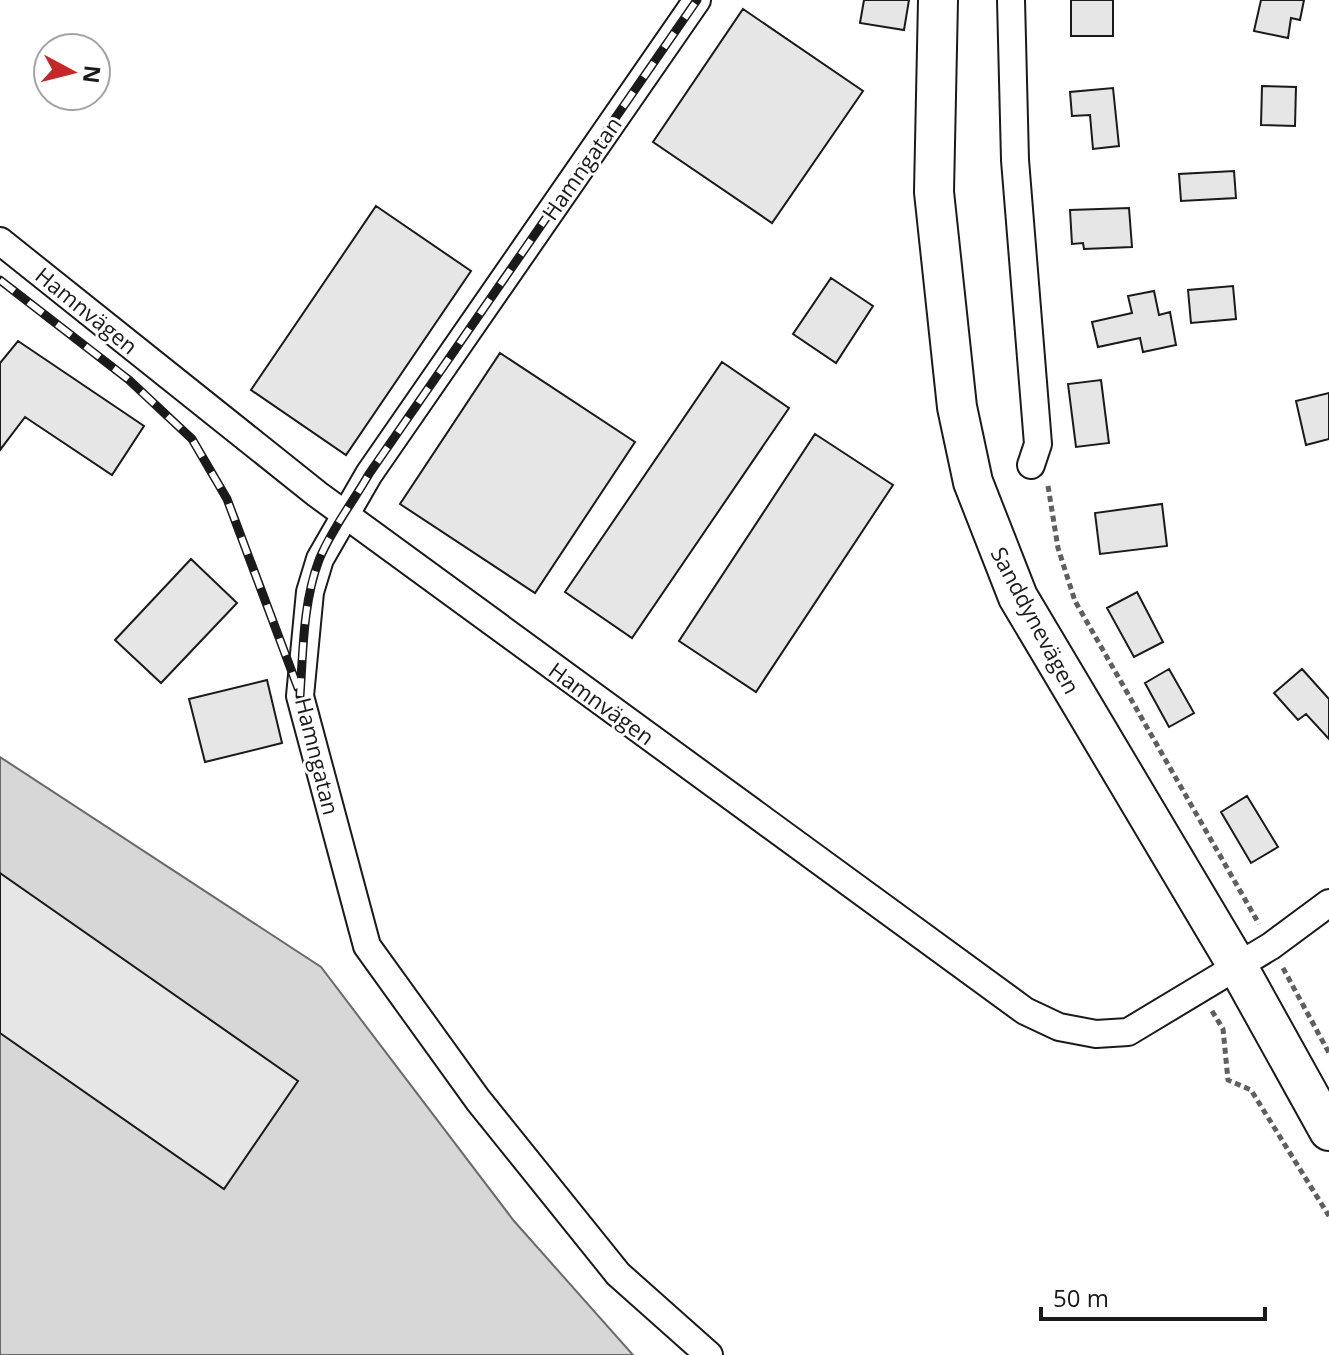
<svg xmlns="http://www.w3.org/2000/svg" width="1329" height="1355" font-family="'Open Sans',sans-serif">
  <rect width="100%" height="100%" fill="#fff"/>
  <path fill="#d7d7d7" stroke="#6a6a6a" stroke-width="2" d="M0 757 321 967 514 1221 633 1355H0Z"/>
  <path fill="#e6e6e6" stroke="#1a1a1a" stroke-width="2" d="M864 0H909L904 30 860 23Z
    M1071 0H1113V36H1071Z
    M1261 0H1304L1300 20 1291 18 1288 38 1254 31Z
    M743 9 863 91 772 223 653 142Z
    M1262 86 1296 87 1295 126 1261 125Z
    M1113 88 1119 146 1093 149 1090 115 1072 116 1070 92Z
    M1234 171 1236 198 1181 201 1179 174Z
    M376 206 471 271 346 455 251 390Z
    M1129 208 1132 247 1084 249 1083 243 1072 244 1070 210Z
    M831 278 873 306 836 363 793 334Z
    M1233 286 1236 319 1191 323 1188 290Z
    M1154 291 1159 315 1170 312 1176 345 1143 352 1140 338 1098 347 1092 322 1132 313 1128 296Z
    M18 341 144 426 112 475 25 417 0 450V363Z
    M500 353 635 442 535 593 400 504Z
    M722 362 789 408 632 638 565 592Z
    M1101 380 1109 443 1076 447 1068 384Z
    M1329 393V439L1306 445 1296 401Z
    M815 434 893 485 756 692 679 641Z
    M1162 504 1167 546 1100 554 1095 513Z
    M191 559 237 603 161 683 115 640Z
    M1137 592 1163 642 1134 657 1107 608Z
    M1169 669 1194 713 1169 727 1145 683Z
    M1302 669 1329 699V739L1306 714 1298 720 1274 693Z
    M267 680 282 743 205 762 189 699Z
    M1247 796 1278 847 1251 863 1221 812Z
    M0 873 298 1081 224 1189 0 1033Z"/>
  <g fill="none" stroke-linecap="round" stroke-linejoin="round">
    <g stroke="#1a1a1a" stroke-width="30">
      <path id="street" d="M697 0 369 474 320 559 310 592 300 696 367 946 478 1100 618 1274 709 1355
        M1011 0 1015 160 1038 444 1031 465
        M0 241 317 494 1025 1011 1059 1027 1096 1034 1128 1032 1271 946 1329 903"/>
    </g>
    <g stroke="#1a1a1a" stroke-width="42">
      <path id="secondary" d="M938 0 934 192 957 407 973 482 1018 597 1238 967 1329 1131"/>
    </g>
    <path stroke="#5f5f5f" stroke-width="5" stroke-dasharray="6 4" stroke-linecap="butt" d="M1048 486 1058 548 1075 601 1259 924
      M1283 968 1329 1053
      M1212 1011 1223 1029 1228 1080 1251 1090 1329 1216"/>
    <use href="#street" stroke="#fff" stroke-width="26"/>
    <use href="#secondary" stroke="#fff" stroke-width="38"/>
    <g stroke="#1a1a1a" stroke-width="9">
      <path id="rail" d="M0 280 129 380 192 439 227 499 298 688
        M300 696C303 652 303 602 319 560 331 530 353 502 369 474L697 0"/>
    </g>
    <use href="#rail" stroke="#fff" stroke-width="6" stroke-dasharray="18" stroke-linecap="butt"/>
  </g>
  <g text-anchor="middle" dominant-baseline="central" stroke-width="6" stroke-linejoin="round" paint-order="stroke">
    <g font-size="22" fill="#1a1a1a" stroke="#fff">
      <text transform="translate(581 168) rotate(-55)">Hamngatan</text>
      <text transform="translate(87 310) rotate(39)">Hamnvägen</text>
      <text transform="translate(1036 620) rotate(62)">Sanddynevägen</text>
      <text transform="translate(602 703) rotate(36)">Hamnvägen</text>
      <text transform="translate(318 756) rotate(76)">Hamngatan</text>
    </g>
  </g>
  <g transform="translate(72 72) rotate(97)"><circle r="38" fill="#ffffff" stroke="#a3a3a3" stroke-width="2"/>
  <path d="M0-6L14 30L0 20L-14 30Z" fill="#c62828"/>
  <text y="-12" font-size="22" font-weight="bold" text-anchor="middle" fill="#1a1a1a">N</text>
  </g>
  <path d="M1041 1307v12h224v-12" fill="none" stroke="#1a1a1a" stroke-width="4"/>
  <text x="1053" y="1307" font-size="24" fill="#1a1a1a" stroke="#ffffff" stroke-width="6" paint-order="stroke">50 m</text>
</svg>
